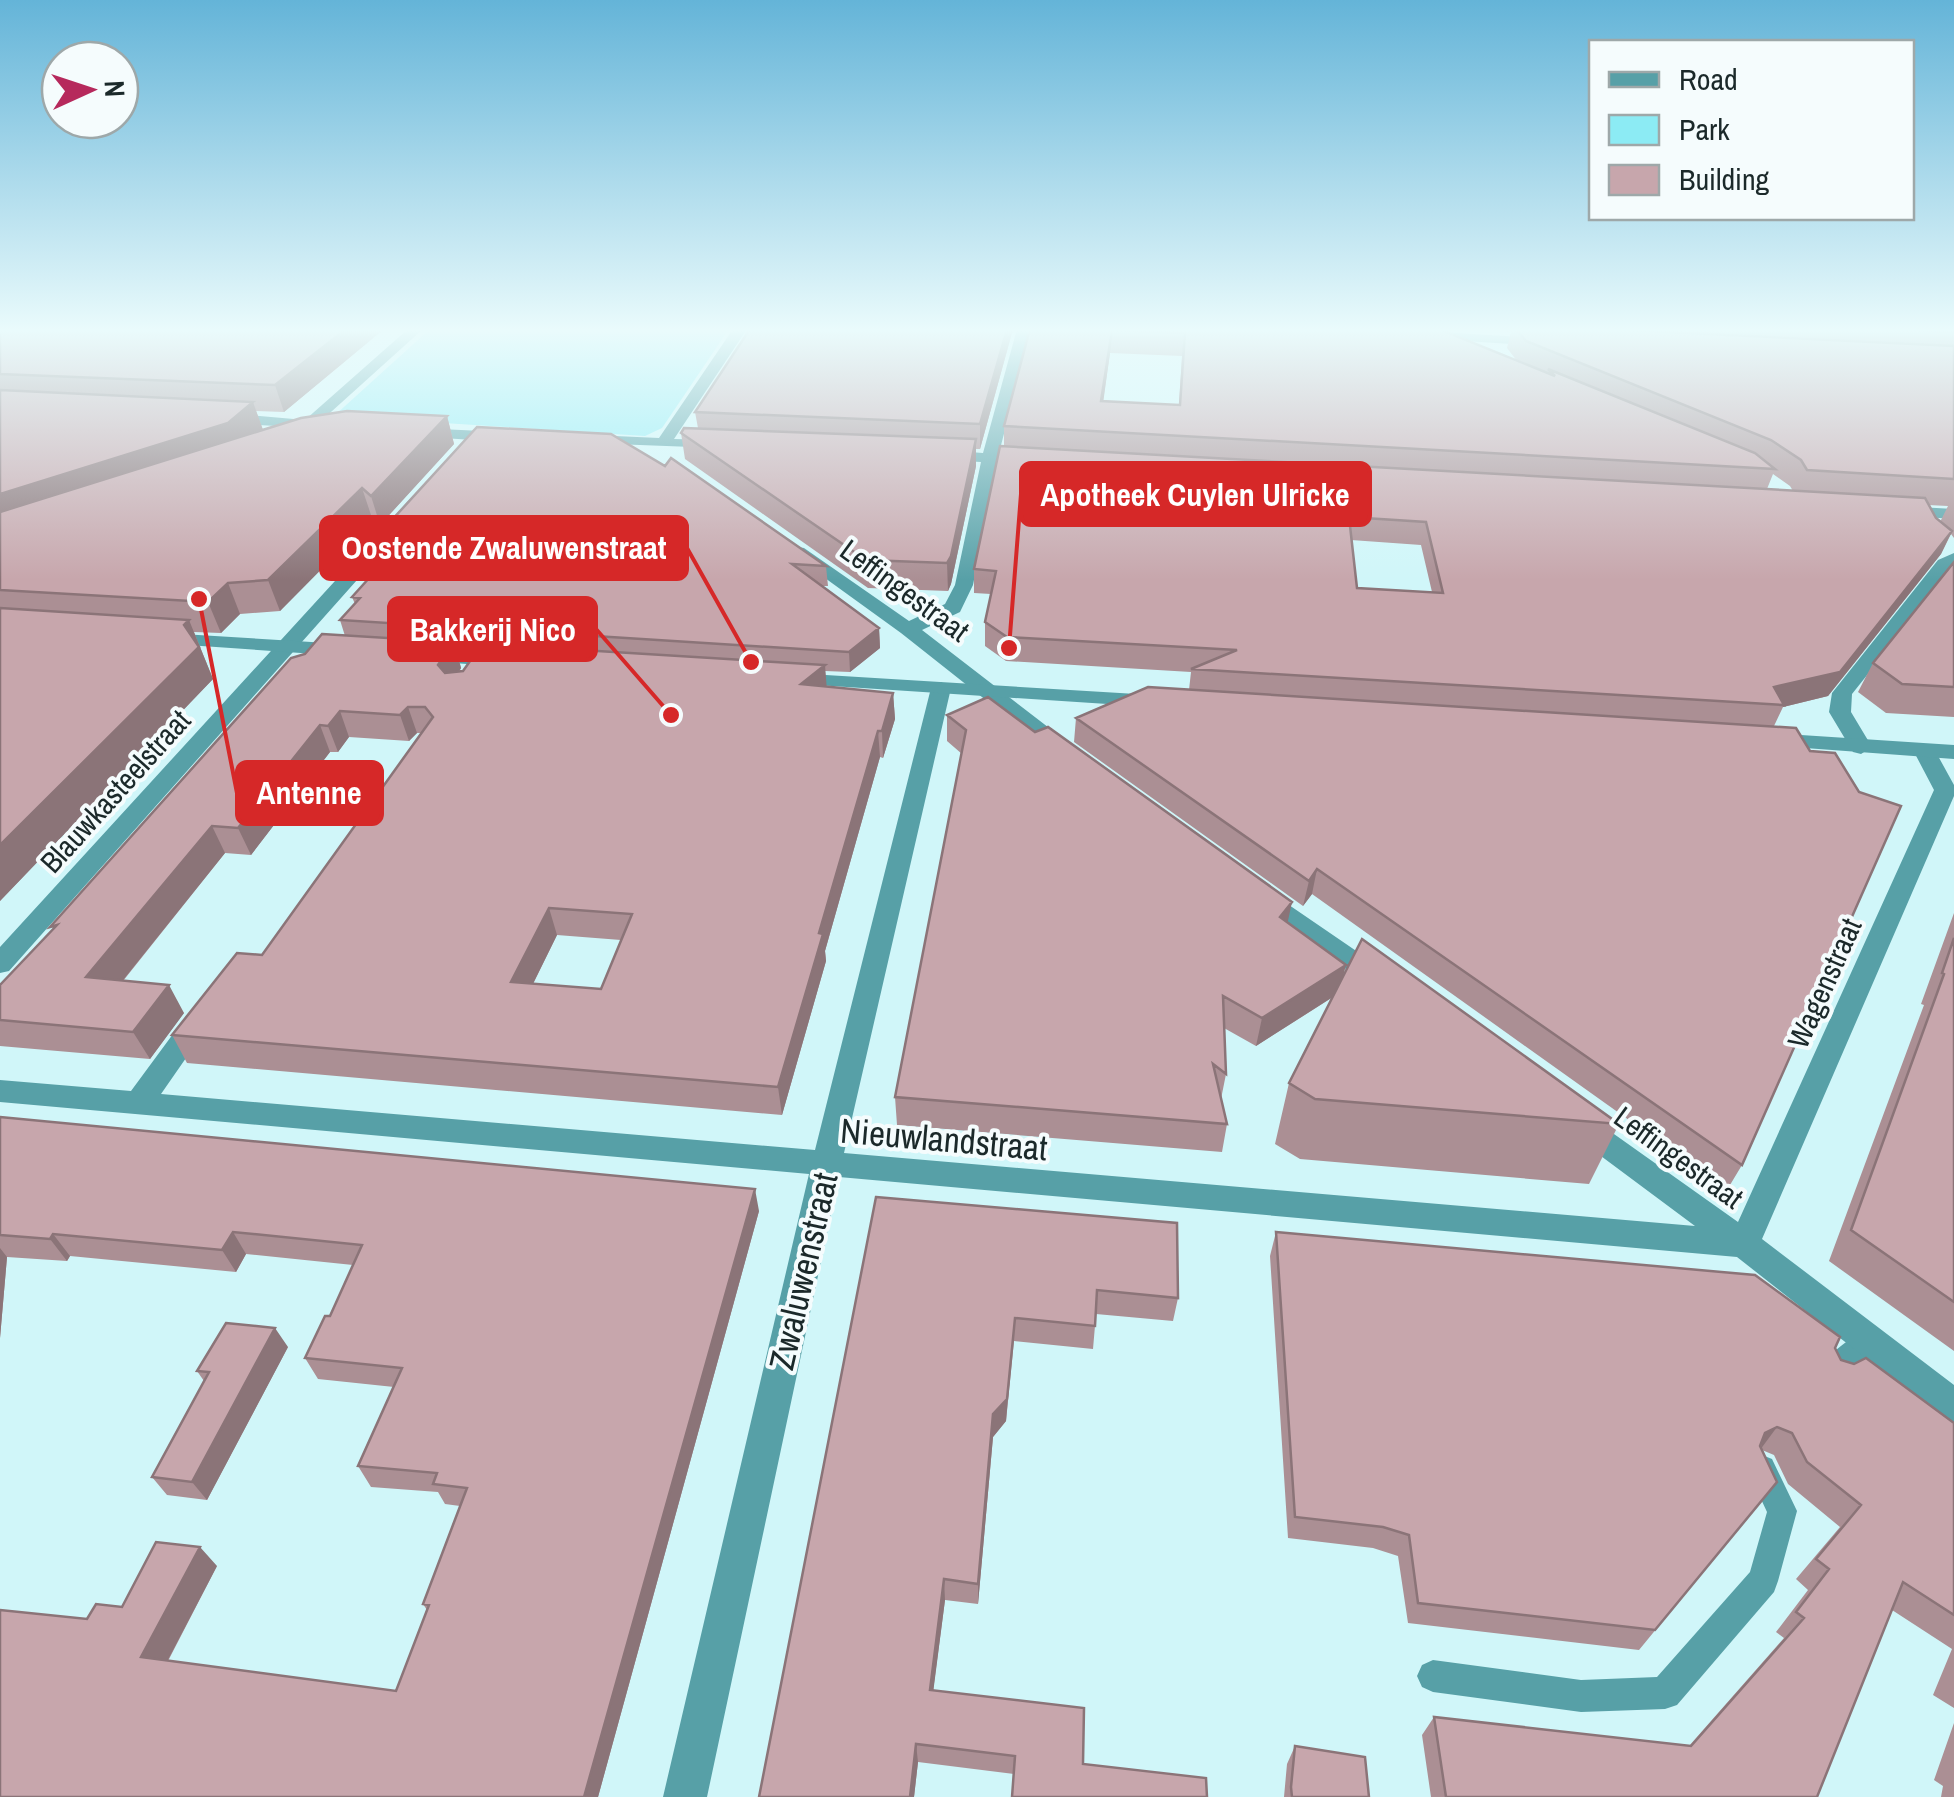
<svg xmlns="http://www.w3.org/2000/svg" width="1954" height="1797" font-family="'Archivo Narrow',sans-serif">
  <rect width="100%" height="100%" fill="#d0f6f9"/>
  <path fill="#8cebf4" d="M430 329H729L662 428 645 436 334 416Z"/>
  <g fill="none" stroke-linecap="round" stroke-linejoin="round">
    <path fill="#57a0a7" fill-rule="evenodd" d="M1870 1329 1880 1332 1884 1341C1876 1358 1851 1376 1834 1383L1824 1379 1820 1370C1828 1353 1853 1335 1870 1329Z
      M1762 1455 1772 1459 1797 1511 1778 1581 1774 1592 1677 1705 1665 1709 1581 1712 1433 1692 1422 1687 1417 1676 1422 1665 1433 1660 1581 1680 1657 1677 1750 1572 1767 1512 1747 1469 1752 1459Z"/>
    <path fill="#57a0a7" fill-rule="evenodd" d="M408 329H423L321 421 329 423V429L225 423 217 418 225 413 305 420Z
      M733 329H747L674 439 713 440 719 442V448L587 443V437L593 435 659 438Z
      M1017 329H1031L999 453 1028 455 1036 460 1028 465 997 463 973 585 960 612 922 630 1070 744 1073 749 1062 756 1054 754 901 633 789 552 798 547 804 548 909 621 945 604 955 585 981 462 943 460 935 455 943 450 983 453Z
      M1425 331 1540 338 1547 342 1540 346 1420 338 1418 335Z
      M419 428 503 432 511 437 503 442 413 436 411 433Z
      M416 498 422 499V507L9 971 0 973V947L410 499Z
      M1901 506 1954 509V519L1895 515V507Z
      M1954 553V566L1852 694 1851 712 1872 747 1861 754 1853 752 1829 712 1832 693 1938 560Z
      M941 682 951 688 844 1153 1695 1226 1570 1133 1565 1125 1570 1117 1580 1113 1590 1117 1738 1222 1934 790 1913 750 1916 745H1932L1954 785V796L1762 1239 1954 1385V1423L1942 1418 1737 1257 839 1177 707 1797H663L809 1174 0 1102V1080L131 1091 187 1015H207L211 1022 161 1094 815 1150 931 688Z
      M1264 888 1387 972 1391 979 1387 986H1369L1255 902 1252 896 1255 890Z"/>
    <path fill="#57a0a7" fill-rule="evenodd" d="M165 633 344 644 354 650 344 656 158 643 155 639Z
      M424 650 504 655 514 661 504 667 417 660V652Z
      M793 673 1153 695 1164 701 1153 707 786 683 783 679 786 675Z
      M1771 733 1954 745V759L1763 745 1760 740Z"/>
  </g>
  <path fill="#ab8f94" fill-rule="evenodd" d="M0 329H384L284 412 256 411 263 430 447 416 454 444 380 525 372 518 280 611 240 614 221 633 194 632 213 679 0 901Z
    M750 329H1013L980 449H976V466L951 584 948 591 868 588 685 459 681 433 698 428 695 412Z
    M1030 329H1439L1517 361 1507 348 1511 332 1494 331 1492 329H1954V538L1951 534 1941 554 1828 696 1783 707 1774 726 1742 1165 1727 1190 1312 894 1303 906 1074 742 1076 718 1189 690 1191 672 1006 661 985 646V622L991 594 974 593V569L1004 446V426ZM1110 353 1182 356 1179 405 1103 401ZM1773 474 1790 486 1793 491 1767 489ZM1928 505 1948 506 1940 522 1936 518ZM1351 540 1421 545 1432 592 1357 588Z
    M391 521 826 566 828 586H821L879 628 880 648 850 672 825 671 826 686 893 693 895 719 883 758 880 757 825 951 826 961 782 1115 187 1063 172 1035 262 955 422 733H417L409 741 349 737 338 752H330L251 855 225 853 123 981 184 1013 150 1059 0 1046V985L52 930 305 654 345 636 340 620 355 604 352 597 400 544 397 541ZM456 648 478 649 463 671 459 672 461 668ZM557 935 621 940 601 989 533 984Z
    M1954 562V717L1886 713 1858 692 1873 663Z
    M947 715 1287 922 1342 978 1619 1124 1589 1184 1300 1159 1275 1144 1289 1083 1333 997 1256 1046 1224 1028 1226 1074 1221 1099 1227 1124 1222 1152 897 1125 895 1097 962 754 947 741Z
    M1954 913V1351L1829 1261 1924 1005 1921 1004Z
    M0 1117 759 1211 598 1797H0L87 1619 122 1607 217 1566 168 1661 396 1691 427 1610 423 1604 460 1506 445 1504 438 1492 371 1487 358 1466 394 1387 318 1379 305 1358 330 1316 353 1265 246 1254 236 1272 70 1256 67 1261 7 1257 0 1338Z
    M876 1197 1178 1298 1173 1321 1096 1314 1093 1349 1014 1341 1006 1421 993 1437 978 1604 945 1600 933 1691 1084 1708 1014 1774 918 1762 914 1797H759Z
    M1276 1232 1835 1348 1841 1360 1954 1423V1708L1933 1695 1952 1649 1892 1610 1817 1797H1431L1422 1735 1434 1717 1689 1746 1784 1638 1776 1632 1808 1590 1796 1579 1840 1527 1788 1484 1774 1455 1762 1450 1777 1482 1639 1650 1408 1623 1398 1556 1373 1548 1288 1538 1270 1256Z
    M288 1347 207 1500 167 1495 152 1477 204 1381 197 1371Z
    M1954 1723V1797H1941L1943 1786 1934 1780Z
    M1295 1746 1369 1797H1284L1287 1764Z"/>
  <path fill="#8b7478" d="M346 329H384L284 412 275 385Z
    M1007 329H1013L980 449V424Z
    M1112 330 1110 353 1100 425 1101 401Z
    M253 402 263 430 0 528V494Z
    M447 416 454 444 380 525 371 496Z
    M976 439V466L951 584 948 591 947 563Z
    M362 488 372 518 280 611 268 580Z
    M1952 531 1941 554 1828 696 1783 707 1774 687Z
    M228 583 240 614 221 633 208 602Z
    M189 620 213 679 0 901V845Z
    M879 628 880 648 850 672 849 652Z
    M454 642 461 668 446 691 438 665Z
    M825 665 827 691 801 684Z
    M893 693 895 719 883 758 882 731Z
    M408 707 417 733 409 741 400 715Z
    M340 711 349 737 338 752 328 726Z
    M320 725 330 752 251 855 238 828Z
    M878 731 880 757 825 951 826 961 782 1115 778 1087 819 933Z
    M212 826 225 853 103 1005 86 977Z
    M1317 869 1312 894 1303 906 1309 881Z
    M1292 902 1286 930 1280 917Z
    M549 908 557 935 520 1010 511 982Z
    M1346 965 1339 993 1256 1046 1262 1018Z
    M169 985 184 1013 150 1059 133 1032Z
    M755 1189 759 1211 598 1797H584Z
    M233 1232 246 1254 236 1272 222 1250Z
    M53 1234 70 1256 67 1261 50 1239Z
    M0 1248 7 1257 0 1338Z
    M1015 1318 1006 1421 993 1437 978 1604V1584L993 1414Z
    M275 1328 288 1347 207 1500 192 1482Z
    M1777 1427 1760 1450 1765 1433Z
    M200 1547 217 1566 160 1675 141 1657Z
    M944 1579 945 1600 931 1709 930 1690Z
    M916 1744 918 1762 914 1797H910Z"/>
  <path fill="#c7a6ac" stroke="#8b7478" stroke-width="2.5" fill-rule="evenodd" d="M0 329H346L275 385 0 374Z
    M750 329H1007L980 424 695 412Z
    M1030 329H1439L1555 376 1548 369 1755 453 1775 469 1004 426ZM1112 330 1185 333 1180 405 1101 401Z
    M1516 329H1604L1954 346V479L1807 470 1801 460 1771 440 1526 341Z
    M1888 329H1954V332Z
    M0 390 253 402 228 423 0 494Z
    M347 411 447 416 371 496 362 488 268 580 228 583 208 602 0 590V512L301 418Z
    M477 427 611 434 665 466 671 458 826 566 792 564 879 628 849 652 340 620 360 598 352 597 407 536 391 521Z
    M684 428 976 439 951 556 947 563 866 560 681 433Z
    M1000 446 1925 498 1936 518 1952 531 1840 672 1774 687 1784 705 1191 669 1237 650 1007 637 985 622 996 571 974 569ZM1349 517 1426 522 1443 593 1357 588Z
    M1954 562V687L1902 684 1873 663Z
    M0 608 189 620 184 625 199 647 0 845Z
    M322 634 454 642 438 665 445 673 463 671 482 644 825 665 801 684 893 693 882 731H878L819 933 823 934 778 1087 172 1035 237 953 262 955 433 717 425 707H408L400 715 340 711 328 726 320 725 238 828 212 826 86 977 169 985 133 1032 0 1020V985L57 925 50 927 291 658 305 654ZM549 908 632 914 601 989 511 982Z
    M1148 687 1796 728 1810 751 1835 753 1859 792 1901 806 1742 1165 1317 869 1309 881 1076 718Z
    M988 697 1035 732 1048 727 1292 902 1280 917 1346 965 1262 1018 1223 996 1226 1074 1213 1064 1227 1124 895 1097 966 730 947 715Z
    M1954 938V1302L1851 1230 1944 974 1942 973Z
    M1362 939 1619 1124 1315 1099 1289 1083Z
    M0 1117 755 1189 584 1797H0V1610L87 1619 96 1604 122 1607 156 1542 200 1547 141 1657 396 1691 429 1605 423 1604 467 1488 433 1484 437 1473 358 1466 402 1368 305 1358 325 1316H330L362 1245 233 1232 222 1250 53 1234 50 1239 0 1235Z
    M876 1197 1177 1223 1178 1298 1097 1290 1095 1326 1015 1318 1007 1399 993 1414 978 1584 944 1579 930 1690 1084 1708 1083 1764 1206 1778 1207 1797H1012L1015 1756 916 1744 910 1797H759Z
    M1276 1232 1755 1275 1840 1337 1835 1348 1841 1360 1854 1364 1866 1358 1954 1423V1615L1903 1582 1817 1797H1446L1434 1717 1691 1746 1804 1618 1796 1612 1829 1569 1816 1559 1861 1505 1807 1462 1792 1433 1777 1427 1765 1433 1760 1446 1777 1482 1655 1630 1418 1603 1409 1535 1383 1527 1295 1517Z
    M226 1323 275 1328 192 1482 152 1477 209 1372 197 1371Z
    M1295 1746 1365 1757 1369 1797H1292L1291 1787Z"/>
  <linearGradient id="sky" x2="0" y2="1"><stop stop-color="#64b4d8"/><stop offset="0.57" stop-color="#eafbfc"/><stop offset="1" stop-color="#eafbfc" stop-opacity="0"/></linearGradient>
  <rect width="1954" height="580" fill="url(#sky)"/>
  <g text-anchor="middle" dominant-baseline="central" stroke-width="8" stroke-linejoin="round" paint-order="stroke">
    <g font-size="30" fill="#1b292a" stroke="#f5fcfd">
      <text transform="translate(905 590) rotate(36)">Leffingestraat</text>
      <text transform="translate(115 791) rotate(-48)">Blauwkasteelstraat</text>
      <text transform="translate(1824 983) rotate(-66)">Wagenstraat</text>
      <text transform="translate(1679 1157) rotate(36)">Leffingestraat</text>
    </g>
    <g font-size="35" fill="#1b292a" stroke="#f5fcfd">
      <text transform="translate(944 1139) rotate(5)">Nieuwlandstraat</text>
      <text transform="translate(803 1271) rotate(-77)">Zwaluwenstraat</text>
    </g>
  </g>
  <path fill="none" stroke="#d62828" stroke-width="4" d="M1009 648L1021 494M751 662L687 548M671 715L596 629M199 599L237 793"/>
  <g fill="#d62828" stroke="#f5fcfd" stroke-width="4">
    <circle cx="1009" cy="648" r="10"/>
    <circle cx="751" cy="662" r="10"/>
    <circle cx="671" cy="715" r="10"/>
    <circle cx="199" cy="599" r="10"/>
  </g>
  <g fill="#d62828" stroke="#d62828" stroke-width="4">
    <rect x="1021" y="463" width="349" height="62" rx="10"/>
    <rect x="321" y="517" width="366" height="62" rx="10"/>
    <rect x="389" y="598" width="207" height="62" rx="10"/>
    <rect x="237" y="762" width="145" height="62" rx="10"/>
  </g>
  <g font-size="32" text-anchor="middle" font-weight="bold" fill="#fff">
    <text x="1195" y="506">Apotheek Cuylen Ulricke</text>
    <text x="504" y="559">Oostende Zwaluwenstraat</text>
    <text x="493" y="641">Bakkerij Nico</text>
    <text x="309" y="804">Antenne</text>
  </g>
  <rect x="1589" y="40" width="325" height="180" fill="#f5fcfd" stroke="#9ea8a9" stroke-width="2.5"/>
  <rect x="1609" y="72" width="50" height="15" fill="#57a0a7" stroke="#9ea8a9" stroke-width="2.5"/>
  <text x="1679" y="90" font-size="30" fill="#1b292a">Road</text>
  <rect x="1609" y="115" width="50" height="30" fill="#8cebf4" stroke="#9ea8a9" stroke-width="2.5"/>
  <text x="1679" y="140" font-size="30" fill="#1b292a">Park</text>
  <rect x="1609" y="165" width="50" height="30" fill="#c7a6ac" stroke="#9ea8a9" stroke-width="2.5"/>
  <text x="1679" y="190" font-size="30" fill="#1b292a">Building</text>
  <g transform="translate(90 90) rotate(87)"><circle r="48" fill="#f5fcfd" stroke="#9ea8a9" stroke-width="2.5"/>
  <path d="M0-8L18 38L0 25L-18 38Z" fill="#b6295c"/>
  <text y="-15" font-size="28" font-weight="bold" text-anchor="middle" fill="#1b292a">N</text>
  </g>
</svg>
